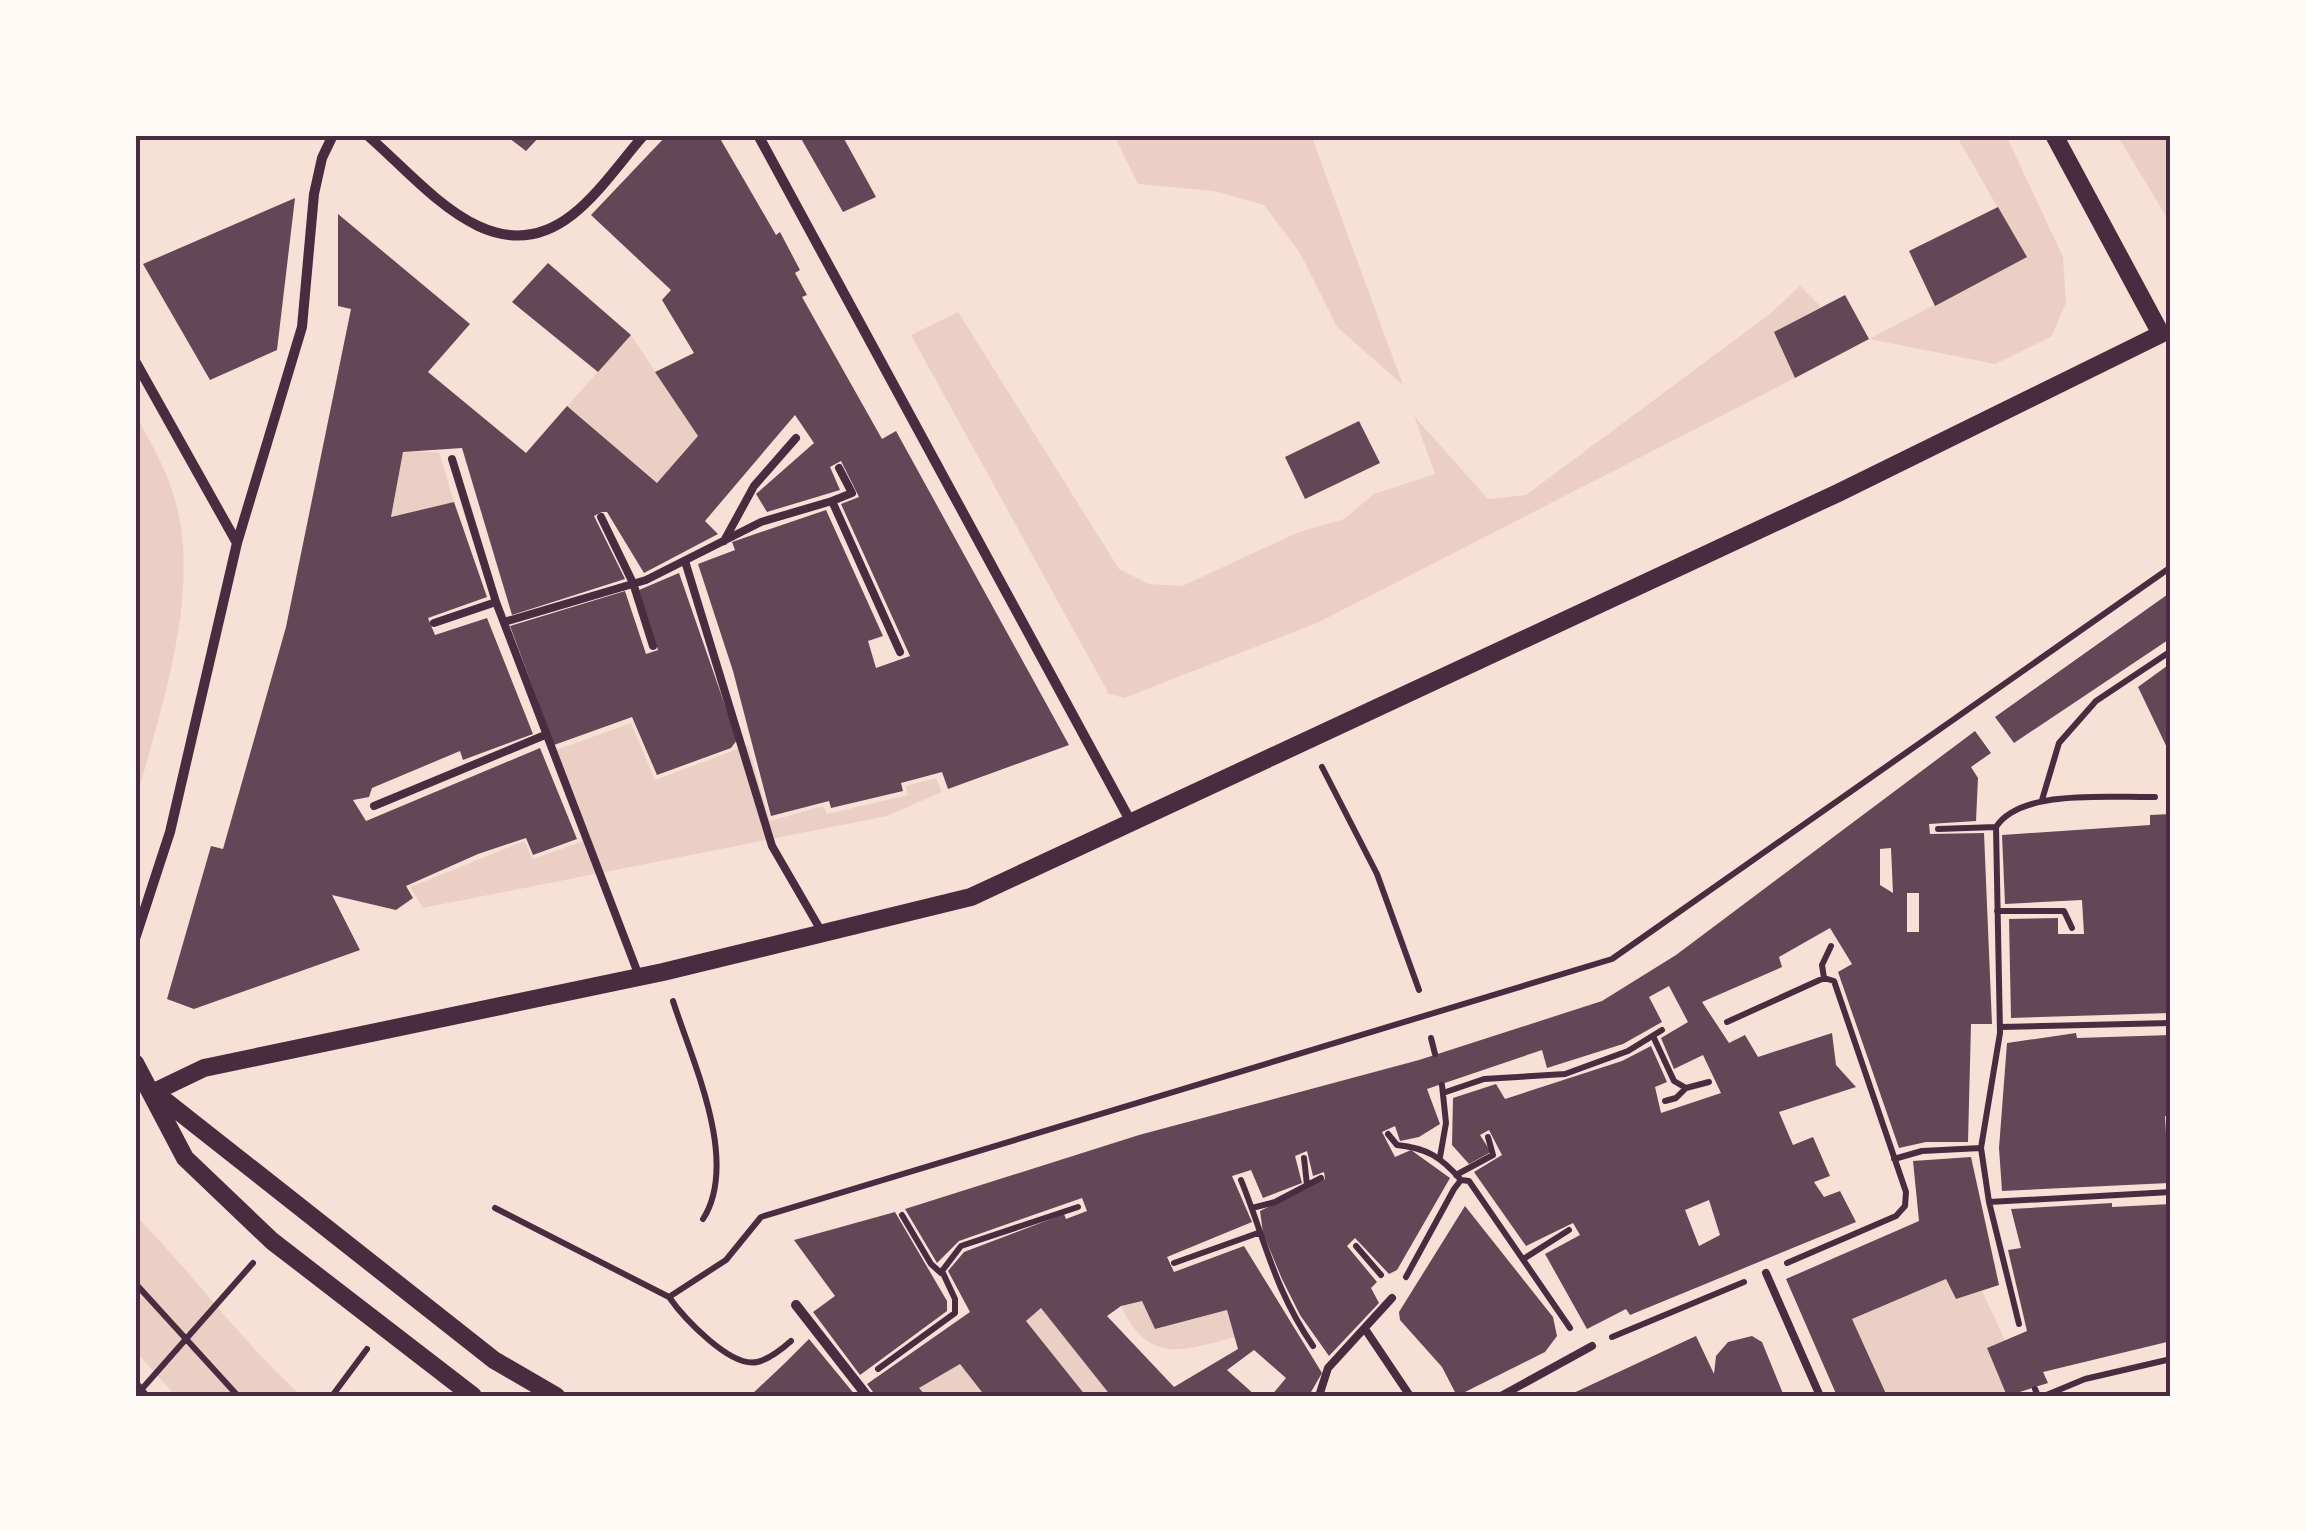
<svg xmlns="http://www.w3.org/2000/svg" width="2306" height="1531" font-family="'DM Sans',sans-serif">
  <rect width="100%" height="100%" fill="#f7e1d7"/>
  <path fill="#ebcfc5" d="M1114 135H1311L1403 385 1337 327 1300 253 1264 205 1214 191 1138 184Z
    M1956 135H2006L2063 257 2066 303 2051 337 1995 364 1869 339 2026 257Z
    M2117 135H2171V216L2167 218Z
    M1800 286 1821 307 1775 332 1795 378 1317 623 1124 698 1109 694 911 335 958 312 1119 569 1149 584 1182 586 1299 532 1344 519 1374 494 1435 474 1414 416 1488 499 1526 495 1771 313Z
    M631 335 698 436 657 483 567 406Z
    M135 414C150 441 165 467 174 496 203 593 160 710 135 804Z
    M403 452H439L454 502 391 517Z
    M631 723 655 780 748 745 770 821 823 806 827 814 908 795 906 786 936 778 942 792 887 816 423 908 410 887 524 841 533 859 589 839 556 750Z
    M135 1215C193 1273 241 1342 302 1396H176L135 1351Z
    M1946 1279 1956 1299 1982 1291 2005 1340 1987 1348 2007 1396H1887L1852 1319Z
    M1142 1301 1156 1329 1227 1310 1235 1337C1182 1351 1149 1365 1121 1306Z
    M1041 1308 1111 1396H1086L1026 1321Z
    M960 1364 985 1396H926L919 1388Z"/>
  <path fill="#644757" fill-rule="evenodd" d="M505 135H541L526 151Z
    M667 135H718L776 235 780 232 800 270 795 273 807 295 802 297 882 439 896 431 1069 745 948 789 942 772 901 783 903 791 831 808 829 801 771 816 733 671 698 564 735 550 732 542 826 510 883 636 868 641 876 668 910 656 841 504 859 497 841 461 830 467 840 490 767 512 756 494 814 443 795 415 705 521 718 534 644 573 607 512H602L594 516 625 579 512 615 462 448 403 452 391 517 454 502 487 597 428 618 435 635 487 618 533 734 463 760 460 751 372 788 369 797 353 800 366 821 540 748 577 839 533 855 526 838 478 854 406 886 413 898 396 910 332 895 360 950 194 1009 167 999 211 846 223 849 286 627 351 309 338 306V214L470 324 428 372 526 453 567 406 657 483 698 436 655 372 694 353 662 300 671 290 591 215Z
    M799 135H842L876 197 843 212Z
    M295 198 277 350 210 380 143 264Z
    M1998 207 2027 257 1935 306 1909 251Z
    M548 263 631 335 598 372 512 302Z
    M1845 295 1869 339 1795 378 1774 332Z
    M1359 421 1380 463 1305 499 1285 457Z
    M679 573 737 740 731 748 657 775 632 717 554 745 510 626 625 591 646 654 658 650 639 590Z
    M2171 592V638L2014 743 1995 717Z
    M2171 663V756L2138 687Z
    M1975 731 1991 753 1971 767 1978 778 1976 821 1929 824 1930 834 1984 833 1992 1024H1971L1968 1142H1926L1899 1148 1838 972 1852 964 1830 928 1779 957 1782 967 1702 1002 1729 1043 1745 1035 1758 1057 1832 1033 1836 1065 1856 1087 1779 1112 1793 1145 1813 1137 1830 1176 1814 1182 1824 1197 1840 1191 1856 1222 1630 1315 1626 1309 1587 1329 1545 1254 1580 1235 1573 1223 1526 1246 1474 1172 1502 1155 1489 1130 1480 1135 1491 1152 1469 1164 1452 1145 1453 1098 1496 1084 1505 1099 1622 1061 1651 1046 1667 1082 1655 1087 1661 1113 1721 1093 1703 1055 1674 1069 1661 1038 1688 1022 1669 986 1649 997 1662 1022 1623 1044 1547 1068 1542 1050 1427 1089 1440 1124 1419 1137 1400 1141 1395 1126 1382 1132 1395 1157 1411 1150 1450 1178 1397 1270 1389 1274 1355 1238 1347 1246 1377 1282 1371 1288 1379 1303 1329 1356 1300 1315 1282 1279 1263 1233 1260 1211 1325 1179 1324 1172 1313 1176 1307 1151 1295 1156 1302 1183 1263 1198 1251 1170 1232 1176 1252 1222 1167 1257 1174 1272 1244 1246 1322 1373 1311 1392 1317 1396H1271L1286 1378 1254 1350 1227 1370 1256 1396H1111L1041 1308 1026 1321 1086 1396H985L960 1364 919 1388 926 1396H876L867 1384 970 1312 948 1271 964 1252 1064 1214 1066 1219 1087 1211 1082 1198 959 1241 937 1263 905 1209 1139 1135 1419 1060 1602 1001 1676 955ZM1891 848 1893 893 1880 885V849ZM1907 893H1919V932H1907ZM1709 1200 1720 1235 1699 1246 1685 1210ZM1142 1301 1155 1329 1227 1310 1238 1349 1174 1387 1107 1316 1121 1306Z
    M2171 814V1013L2011 1018 2009 919 2058 918V934H2084L2082 900 2005 904 2002 835 2150 825V815Z
    M2076 1033 2077 1038 2171 1035V1116H2165L2169 1183 2002 1191 1999 1148 2007 1043Z
    M1971 1157 1999 1285 1956 1299 1946 1279 1852 1319 1887 1396H1837L1786 1279 1919 1221 1913 1161Z
    M2112 1203V1207L2171 1204V1341L2043 1372 2048 1383 2007 1396 1987 1348 2027 1331 2008 1250 2021 1248 2011 1209Z
    M1465 1206 1553 1317 1557 1336 1545 1352 1457 1396 1442 1367 1400 1320 1399 1312Z
    M895 1212 947 1301V1311L860 1375 813 1312 835 1296 794 1240Z
    M1696 1336 1714 1374 1716 1356 1728 1342 1752 1336 1762 1342 1784 1396H1567Z
    M809 1339 856 1396H750L785 1363Z"/>
  <g fill="none" stroke-linecap="round" stroke-linejoin="round">
    <path stroke="#4a2c40" stroke-width="6" d="M1322 767 1377 874 1419 990
      M2042 800 2059 743 2096 701 2171 651
      M1938 829 1996 827
      M1997 911H2064L2072 928
      M1824 978 1822 965 1831 946
      M673 1001C692 1061 740 1161 703 1219
      M1727 1022 1824 978 1834 981 1906 1192 1905 1206 1896 1216 1787 1263
      M2000 1027 2171 1023
      M1653 1036 1674 1081 1686 1088 1709 1082
      M1431 1038 1435 1054
      M1443 1093 1484 1079 1565 1074 1628 1051 1662 1030
      M1665 1101 1676 1098 1686 1088
      M1388 1134 1397 1145C1427 1148 1441 1157 1461 1180
      M1440 1157 1446 1123 1442 1085
      M1304 1158 1307 1185
      M1894 1159 1922 1151 1981 1148
      M1456 1175 1493 1155 1488 1137
      M1241 1180C1266 1242 1274 1289 1313 1346
      M1989 1202 2171 1192
      M495 1208 669 1297 726 1260 761 1217 1612 959 2171 567
      M1252 1208 1275 1202 1321 1178
      M902 1215 931 1264 941 1273
      M1356 1246 1381 1275
      M1525 1258 1569 1230
      M1174 1263 1258 1233
      M1406 1277 1454 1189 1461 1180 1469 1181 1570 1328
      M135 1283 238 1396
      M669 1297C683 1317 730 1368 757 1362 770 1359 781 1350 791 1341
      M2019 1324 1989 1202 1981 1148 2000 1033 1996 827C2021 788 2113 798 2155 797
      M1612 1337 1744 1282
      M878 1369 955 1313V1299L942 1271 961 1246 1078 1207
      M135 1381 147 1396
      M2035 1389 2038 1396
      M141 1390 253 1263
      M332 1396 367 1349
      M2044 1396 2085 1379 2171 1359"/>
    <path stroke="#4a2c40" stroke-width="8" d="M452 459 496 602 639 976
      M839 468 852 493 832 501 900 652
      M601 517 633 583 653 646
      M724 541 754 486 796 438
      M685 561 772 846 823 934
      M504 622 646 580 761 522 832 501
      M434 623 496 602
      M374 806 545 735
      M1766 1273 1820 1396
      M1365 1329 1410 1396
      M1319 1396 1328 1368 1392 1298
      M1501 1396 1592 1346"/>
    <path stroke="#4a2c40" stroke-width="10" d="M367 135C424 184 493 277 572 215 599 194 621 161 644 135
      M758 135 1132 824
      M135 361 237 543
      M135 939 170 832 237 543 302 327 314 194 322 158 333 135
      M796 1305 867 1396"/>
    <path stroke="#4a2c40" stroke-width="18" d="M135 1063 185 1158 272 1241 473 1396
      M154 1092 204 1068 663 972 971 897 1838 493 2161 334 2054 135
      M154 1092 494 1360 556 1396"/>
  </g>
  <rect width="2306" height="1531" fill="none" stroke="#fffaf5" stroke-width="275"/>
  <rect x="138" y="138" width="2030" height="1256" fill="none" stroke="#4a2c40" stroke-width="4"/>
</svg>
